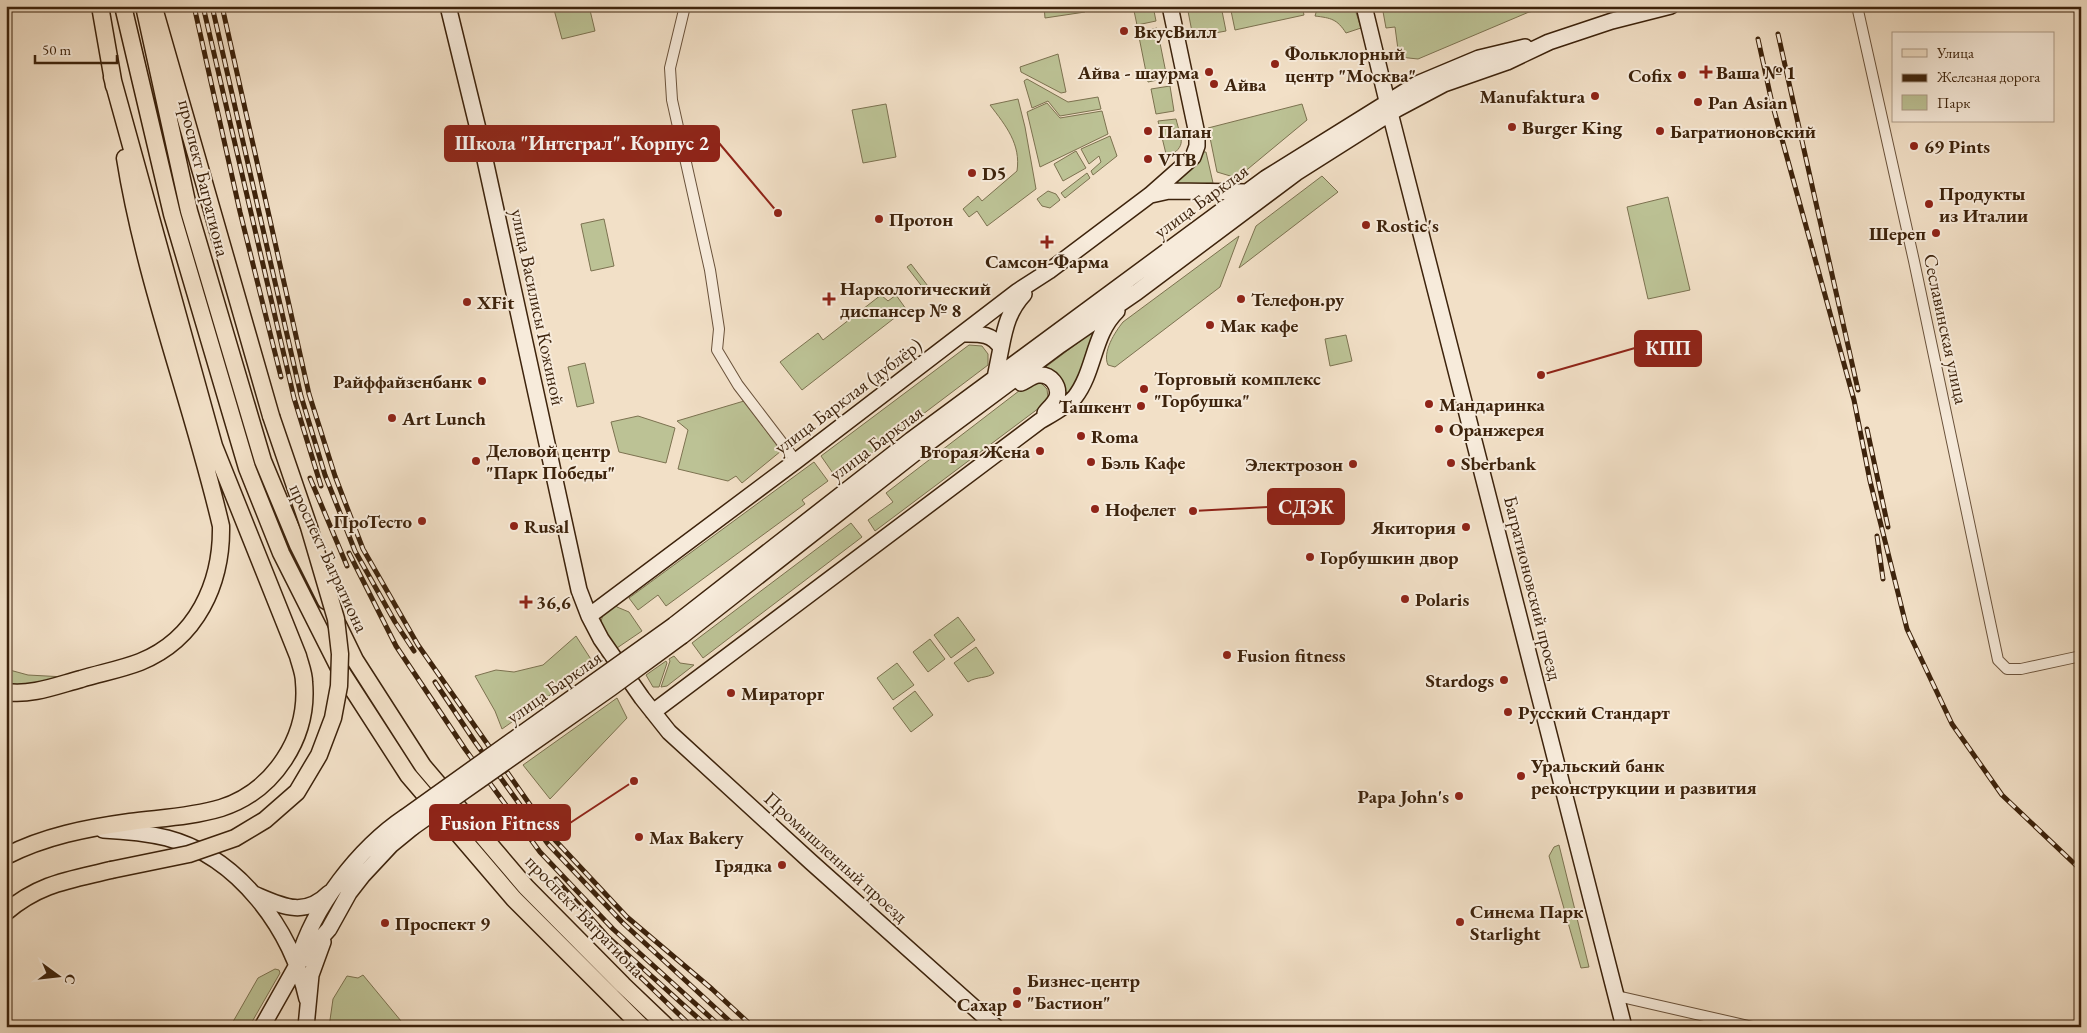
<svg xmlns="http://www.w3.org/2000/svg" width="2087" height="1033" font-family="'EB Garamond',serif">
  <rect width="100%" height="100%" fill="#f2e0c7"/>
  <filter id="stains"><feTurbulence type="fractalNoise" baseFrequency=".004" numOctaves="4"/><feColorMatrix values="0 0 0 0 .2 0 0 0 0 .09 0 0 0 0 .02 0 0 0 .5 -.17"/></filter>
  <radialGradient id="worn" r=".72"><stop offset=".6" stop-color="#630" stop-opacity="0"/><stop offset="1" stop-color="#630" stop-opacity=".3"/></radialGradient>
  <path fill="#bcc295" stroke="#7c7250" d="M553 6H589L595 31 562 39Z
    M1044 6H1085V12L1045 18Z
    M1133 6H1153L1156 21 1137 25Z
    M1187 6H1221L1226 31 1193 37Z
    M1230 6H1302L1304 15 1235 30Z
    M1318 6H1354L1361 28 1346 33C1337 19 1331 18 1315 16Z
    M1382 6H1561L1529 12 1418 59 1399 57 1395 27 1386 28Z
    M1157 28 1167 78 1148 82 1138 32Z
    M1058 54 1066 92 1061 93 1021 72 1020 67Z
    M1027 79 1068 102 1098 97 1101 109 1060 116 1048 101 1032 108 1024 81Z
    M1170 86 1174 111 1156 114 1151 89Z
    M1018 99 1025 127 1036 189 987 226 977 211 969 217 963 209 978 196 982 201 1017 171C1021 144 1006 126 990 105Z
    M1047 103 1060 118 1102 111 1108 134 1040 167 1027 112Z
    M886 104 896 157 863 163 852 110Z
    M1302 104 1307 120 1237 178 1217 172 1208 128Z
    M1176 119C1181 140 1188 145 1167 158L1158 121Z
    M1110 136 1117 156 1093 175 1091 171 1101 162 1099 156 1089 164 1081 149Z
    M1076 151 1086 168 1063 181 1054 164Z
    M1203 152H1206L1213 183 1169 185 1192 168Z
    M1087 173 1090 178 1065 198 1061 193Z
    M1322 176 1338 192 1239 268 1256 226Z
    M1048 191 1056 194 1060 200 1050 208 1042 206 1037 199Z
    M1668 197 1690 290 1648 299 1627 207Z
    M604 219 614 266 591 271 581 224Z
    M1239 236 1220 287 1115 367 1108 365C1102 352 1115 332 1123 322Z
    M911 264 931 290 927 293 907 267Z
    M881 295 888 301 896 295 906 309 802 390 780 362 818 333 823 340Z
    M1095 330C1090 345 1079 391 1064 394L1043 369Z
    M1346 335 1352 361 1330 366 1325 339Z
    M969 345 982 346 988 354V365L837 479 821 456Z
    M585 363 594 403 577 407 568 367Z
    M1036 382 1041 383 1047 389 1048 398 1043 405 875 531 868 520 893 502 886 493 1028 384Z
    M744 401 781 451 742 483 736 476 728 481 678 469 688 430 677 421Z
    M638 416 675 428 666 463 619 452 611 422Z
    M814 462 828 481 802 500 805 504 666 606 658 595 638 610 629 598Z
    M851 523 862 537 703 658 692 643Z
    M613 601 617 607 629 612 642 631 614 650 599 628 605 608Z
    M958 617 975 640 951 658 934 635Z
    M576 636 594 664 502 729 495 711 475 676 496 670 514 672 543 665Z
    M930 639 945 659 928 672 913 652Z
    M976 647 994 673C987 679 977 676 968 682L954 663Z
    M674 656 680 663 694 665 667 686 661 687 670 661 669 659Z
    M666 661 667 663 659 687H653L646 675Z
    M897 663 914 685 893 700 877 678Z
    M6 669 28 675 65 677 30 687 6 686Z
    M915 691 933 715 911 732 893 708Z
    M617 698 627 718 550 799 523 765Z
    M1559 845 1589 967 1581 968 1549 856 1554 847Z
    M275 969 279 970 280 973 249 1027H230L258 978Z
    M363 975 406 1027H329L333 999 347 976 358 978Z"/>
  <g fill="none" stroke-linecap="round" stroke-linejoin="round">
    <g stroke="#6a523b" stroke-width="12">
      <path id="street" d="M685 6 670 68 672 100 710 270 719 329 717 350 738 385 796 461
        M1857 6 1914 261 1998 660 2007 669H2021L2081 656
        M1617 996 1753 1027"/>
    </g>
    <g stroke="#3d230c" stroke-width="18">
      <path id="secondary" d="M448 6 480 137 579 590 589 616 601 639 642 698 669 732 811 862 996 1027
        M1364 6 1387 101 1624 1027
        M1151 195 1169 191 1247 192
        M964 334C979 334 992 333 1001 348L995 378
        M1001 348C1005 327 1009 310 1024 294
        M1021 383C1026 381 1033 375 1039 375 1051 374 1060 386 1057 397 1055 403 1049 408 1045 413
        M589 616 796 461 1018 291 1049 271 1150 195 1193 157 1197 146V134L1170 6
        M674 625 911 440 1266 178 1417 84 1479 58 1525 47
        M682 636 919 450 1060 345 1137 292 1296 173 1397 109 1444 84 1507 62 1549 42 1612 21 1671 6
        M653 712 1040 421C1052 414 1066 407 1075 397 1095 371 1093 334 1117 311
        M103 830C124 831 146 833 167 838 239 857 291 929 307 999
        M254 894C282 906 304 918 329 893
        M298 961C313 907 359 848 405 817
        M262 1027 297 965 329 929 349 893 363 875 391 845 413 827
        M306 1027 311 975 323 942"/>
    </g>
    <g stroke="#3d230c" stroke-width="19">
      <path id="primary" d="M100 6 114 86
        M123 6 172 214 247 468 281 553 339 668 408 775 514 899 642 1027
        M144 6 189 211 263 461 298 545 326 601
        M154 8 271 416
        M338 625 355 660 423 766 526 887 623 985 667 1027
        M6 692C31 696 58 685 81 679 101 673 122 669 140 662 197 639 222 583 221 526 192 402 145 283 125 158
        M6 856C45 836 87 828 130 822 160 818 191 817 221 808 274 791 309 737 304 682 304 673 300 664 298 656L214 446 112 77
        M6 912C40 883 70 880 111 870"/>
    </g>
    <use href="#street" stroke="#f7ebdb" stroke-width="10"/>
    <use href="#secondary" stroke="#f7ebdb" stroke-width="15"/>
    <use href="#primary" stroke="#f2e0c7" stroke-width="16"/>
    <g stroke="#3d230c" stroke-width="5">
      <path id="rail" d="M194 6 240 212 281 377
        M203 6 294 398 321 486
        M212 6 301 396 325 475 355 551 395 622 414 651
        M222 6 309 394 335 476 363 549 418 645 554 839 627 917 712 989 753 1027
        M1778 34 1858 390
        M1758 39 1772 103 1854 400 1870 481 1907 629 1952 724 2002 795 2081 870
        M1867 429 1888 527
        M310 478 347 566
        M1877 536 1883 579
        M349 553 396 646 465 749 540 852 613 929 721 1027
        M435 682 475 742 548 844 623 923 736 1027
        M556 879 607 936 708 1027
        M628 965 692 1027"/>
    </g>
    <use href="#rail" stroke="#f7ebdb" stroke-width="3" stroke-dasharray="9" stroke-linecap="butt"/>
    <g stroke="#3d230c" stroke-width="18" stroke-linecap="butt">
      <path id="secondary-bridge" d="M405 817 674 625
        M413 827 611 688 682 636"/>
    </g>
    <g stroke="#3d230c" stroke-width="19" stroke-linecap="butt">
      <path id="primary-bridge" d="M111 870 189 854 235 838 265 820 297 792 319 755 333 718 339 686 340 654 336 619 309 527 271 416"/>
    </g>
    <use href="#secondary-bridge" stroke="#f7ebdb" stroke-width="15"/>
    <use href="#primary-bridge" stroke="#f2e0c7" stroke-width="16"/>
  </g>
  <g fill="#8f2418" stroke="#f7ebdb" stroke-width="2">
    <circle cx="1124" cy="31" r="5"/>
    <circle cx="1275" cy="64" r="5"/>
    <circle cx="1209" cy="72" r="5"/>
    <path d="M1703.5 64.5h5v5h5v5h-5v5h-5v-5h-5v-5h5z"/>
    <circle cx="1682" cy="75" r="5"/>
    <circle cx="1214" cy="84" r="5"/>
    <circle cx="1595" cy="96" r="5"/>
    <circle cx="1698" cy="102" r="5"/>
    <circle cx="1512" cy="127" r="5"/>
    <circle cx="1148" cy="131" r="5"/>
    <circle cx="1660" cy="131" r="5"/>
    <circle cx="1914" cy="146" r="5"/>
    <circle cx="1148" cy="159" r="5"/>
    <circle cx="972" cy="173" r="5"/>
    <circle cx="1929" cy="204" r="5"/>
    <circle cx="879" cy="219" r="5"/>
    <circle cx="1366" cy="225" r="5"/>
    <circle cx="1936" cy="233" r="5"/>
    <path d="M1044.5 234.5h5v5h5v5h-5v5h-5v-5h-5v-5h5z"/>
    <path d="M826.5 291.5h5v5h5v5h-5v5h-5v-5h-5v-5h5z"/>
    <circle cx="1241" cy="299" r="5"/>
    <circle cx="467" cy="302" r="5"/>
    <circle cx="1210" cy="325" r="5"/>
    <circle cx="482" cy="381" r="5"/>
    <circle cx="1144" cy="389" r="5"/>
    <circle cx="1429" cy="404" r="5"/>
    <circle cx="1141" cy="406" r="5"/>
    <circle cx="392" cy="418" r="5"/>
    <circle cx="1439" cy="429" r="5"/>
    <circle cx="1081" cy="436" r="5"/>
    <circle cx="1040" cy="451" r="5"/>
    <circle cx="476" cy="461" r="5"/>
    <circle cx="1091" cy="462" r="5"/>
    <circle cx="1451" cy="463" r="5"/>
    <circle cx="1353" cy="464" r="5"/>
    <circle cx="1095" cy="509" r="5"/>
    <circle cx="422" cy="521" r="5"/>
    <circle cx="514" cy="526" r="5"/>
    <circle cx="1466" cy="527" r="5"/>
    <circle cx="1310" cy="557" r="5"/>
    <circle cx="1405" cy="599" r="5"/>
    <path d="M523.5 594.5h5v5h5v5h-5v5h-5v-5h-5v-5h5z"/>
    <circle cx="1227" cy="655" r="5"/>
    <circle cx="1504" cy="680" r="5"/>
    <circle cx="731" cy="693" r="5"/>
    <circle cx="1508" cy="712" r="5"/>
    <circle cx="1521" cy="776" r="5"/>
    <circle cx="1459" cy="796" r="5"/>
    <circle cx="639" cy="837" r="5"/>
    <circle cx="782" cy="865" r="5"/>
    <circle cx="1460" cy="922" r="5"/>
    <circle cx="385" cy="923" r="5"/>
    <circle cx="1017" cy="991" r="5"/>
    <circle cx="1017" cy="1004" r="5"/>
  </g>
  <g text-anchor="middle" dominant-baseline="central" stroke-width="4" stroke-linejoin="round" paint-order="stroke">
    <g font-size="19" font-weight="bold" fill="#3d230c" stroke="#f7ebdb" text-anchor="start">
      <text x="1134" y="31">ВкусВилл</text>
      <text x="1285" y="53">Фольклорный<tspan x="1285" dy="22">центр "Москва"</tspan></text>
      <text x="1199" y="72" text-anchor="end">Айва - шаурма</text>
      <text x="1716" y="72">Ваша № 1</text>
      <text x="1672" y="75" text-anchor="end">Cofix</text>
      <text x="1224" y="84">Айва</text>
      <text x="1585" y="96" text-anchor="end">Manufaktura</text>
      <text x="1708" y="102">Pan Asian</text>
      <text x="1522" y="127">Burger King</text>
      <text x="1158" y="131">Папан</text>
      <text x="1670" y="131">Багратионовский</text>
      <text x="1924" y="146">69 Pints</text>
      <text x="1158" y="159">VTB</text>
      <text x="982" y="173">D5</text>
      <text x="1939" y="193">Продукты<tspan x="1939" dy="22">из Италии</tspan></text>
      <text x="889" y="219">Протон</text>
      <text x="1376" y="225">Rostic's</text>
      <text x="1926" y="233" text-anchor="end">Шереп</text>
      <text x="1047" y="261" text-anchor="middle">Самсон-Фарма</text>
      <text x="840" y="288">Наркологический<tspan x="840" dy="22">диспансер № 8</tspan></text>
      <text x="1251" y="299">Телефон.ру</text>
      <text x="477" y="302">XFit</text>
      <text x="1220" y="325">Мак кафе</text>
      <text x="1154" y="378">Торговый комплекс<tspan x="1154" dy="22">"Горбушка"</tspan></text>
      <text x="472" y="381" text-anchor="end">Райффайзенбанк</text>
      <text x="1439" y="404">Мандаринка</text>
      <text x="1131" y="406" text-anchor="end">Ташкент</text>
      <text x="402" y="418">Art Lunch</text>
      <text x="1449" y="429">Оранжерея</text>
      <text x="1091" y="436">Roma</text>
      <text x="486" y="450">Деловой центр<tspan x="486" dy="22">"Парк Победы"</tspan></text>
      <text x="1030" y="451" text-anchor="end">Вторая Жена</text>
      <text x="1101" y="462">Бэль Кафе</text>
      <text x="1461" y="463">Sberbank</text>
      <text x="1343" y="464" text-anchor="end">Электрозон</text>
      <text x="1105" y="509">Нофелет</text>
      <text x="412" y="521" text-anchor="end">ПроТесто</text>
      <text x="524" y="526">Rusal</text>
      <text x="1456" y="527" text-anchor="end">Якитория</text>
      <text x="1320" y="557">Горбушкин двор</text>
      <text x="1415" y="599">Polaris</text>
      <text x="536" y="602">36,6</text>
      <text x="1237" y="655">Fusion fitness</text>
      <text x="1494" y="680" text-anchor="end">Stardogs</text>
      <text x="741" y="693">Мираторг</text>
      <text x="1518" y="712">Русский Стандарт</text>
      <text x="1531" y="765">Уральский банк<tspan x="1531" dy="22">реконструкции и развития</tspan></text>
      <text x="1449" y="796" text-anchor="end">Papa John's</text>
      <text x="649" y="837">Max Bakery</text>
      <text x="772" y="865" text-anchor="end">Грядка</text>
      <text x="1470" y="911">Синема Парк<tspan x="1470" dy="22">Starlight</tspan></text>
      <text x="395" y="923">Проспект 9</text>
      <text x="1027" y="980">Бизнес-центр<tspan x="1027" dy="22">"Бастион"</tspan></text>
      <text x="1007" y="1004" text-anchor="end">Сахар</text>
    </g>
    <g font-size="19" fill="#3d230c" stroke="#f7ebdb">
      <text transform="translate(204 178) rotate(76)">проспект Багратиона</text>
      <text transform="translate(1201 201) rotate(-36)">улица Барклая</text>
      <text transform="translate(538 307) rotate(78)">улица Василисы Кожиной</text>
      <text transform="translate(1946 329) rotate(78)">Сеславинская улица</text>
      <text transform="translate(848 396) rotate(-37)">улица Барклая (дублёр)</text>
      <text transform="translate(876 443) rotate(-37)">улица Барклая</text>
      <text transform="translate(329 558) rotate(65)">проспект Багратиона</text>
      <text transform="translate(1533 588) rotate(76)">Багратионовский проезд</text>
      <text transform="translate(554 687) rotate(-35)">улица Барклая</text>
      <text transform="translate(836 857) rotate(42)">Промышленный проезд</text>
      <text transform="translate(585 916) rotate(46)">проспект Багратиона</text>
    </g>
  </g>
  <path fill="none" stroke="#8f2418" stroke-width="2" d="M778 213L719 143M1541 375L1635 348M1193 511L1268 507M634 781L570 823"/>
  <g fill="#8f2418" stroke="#f7ebdb" stroke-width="2">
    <circle cx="778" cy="213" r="5"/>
    <circle cx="1541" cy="375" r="5"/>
    <circle cx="1193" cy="511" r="5"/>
    <circle cx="634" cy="781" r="5"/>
  </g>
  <g fill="#8f2418" stroke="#8f2418" stroke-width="2">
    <rect x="445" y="126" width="274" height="35" rx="5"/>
    <rect x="1635" y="331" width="66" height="35" rx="5"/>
    <rect x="1268" y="489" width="76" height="35" rx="5"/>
    <rect x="430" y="805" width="140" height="35" rx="5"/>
  </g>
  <g font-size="20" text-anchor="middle" font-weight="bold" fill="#fff">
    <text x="582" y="150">Школа "Интеграл". Корпус 2</text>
    <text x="1668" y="355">КПП</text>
    <text x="1306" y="514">СДЭК</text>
    <text x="500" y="830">Fusion Fitness</text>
  </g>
  <rect width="2087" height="1033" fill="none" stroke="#f2e0c7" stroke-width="25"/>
  <rect x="8" y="8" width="2072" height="1018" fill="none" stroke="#3d230c" stroke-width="2.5"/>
  <rect x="12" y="12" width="2062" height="1008" fill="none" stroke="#3d230c"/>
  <rect x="1892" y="32" width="162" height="90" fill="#f7ebdb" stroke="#ad9b88"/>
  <rect x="1902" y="49" width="25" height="8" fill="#f2e0c7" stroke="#ad9b88"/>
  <text x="1937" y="58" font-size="15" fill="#3d230c">Улица</text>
  <rect x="1902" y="74" width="25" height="8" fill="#3d230c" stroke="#ad9b88"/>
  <text x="1937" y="82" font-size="15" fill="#3d230c">Железная дорога</text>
  <rect x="1902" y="95" width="25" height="15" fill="#bcc295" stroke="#ad9b88"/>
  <text x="1937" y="108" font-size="15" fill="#3d230c">Парк</text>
  <g transform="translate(58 976) rotate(105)" stroke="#f7ebdb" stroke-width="4" paint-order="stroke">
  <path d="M0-4L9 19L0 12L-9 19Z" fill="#3d230c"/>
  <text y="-8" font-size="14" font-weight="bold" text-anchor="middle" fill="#3d230c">С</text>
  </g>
  <path d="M35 55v8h82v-8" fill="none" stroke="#3d230c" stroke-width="2.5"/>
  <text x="42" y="55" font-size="15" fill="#3d230c" stroke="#f7ebdb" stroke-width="4" paint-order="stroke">50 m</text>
  <rect width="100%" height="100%" filter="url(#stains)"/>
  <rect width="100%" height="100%" fill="url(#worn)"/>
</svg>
